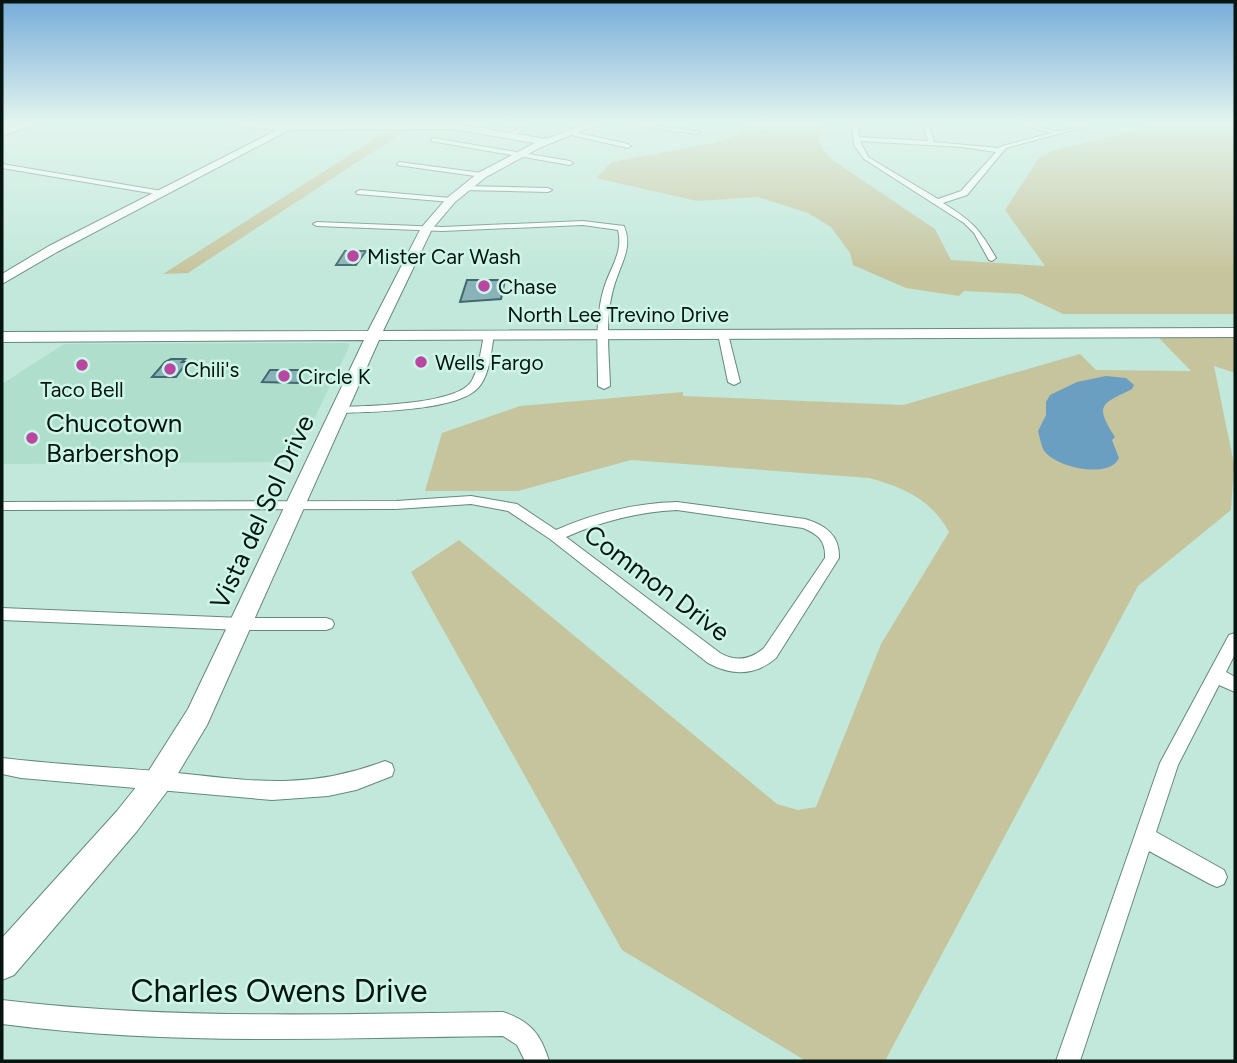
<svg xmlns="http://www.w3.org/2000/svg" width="1237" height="1063" font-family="Figtree,sans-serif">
  <rect width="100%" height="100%" fill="#c1e8da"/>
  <path fill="#afdecd" d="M347 343 350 345 293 462 2 464V384L64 344Z"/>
  <path fill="#c6c49c" d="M747 124H821L819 143 831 159 935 229 951 260 1045 266 1005 210 1039 158 1052 151 1160 124H1235V314H1063L1021 294 964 291 959 296 906 288 853 265 850 253 831 227 808 213 758 197 697 201 596 178 612 162 714 143 733 137Z
    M411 127 188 273 163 274 392 128Z
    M1158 337H1235V373L1214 366 1234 464 1231 510 1138 586 885 1061H806L622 950 411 572 459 540 777 804 798 810 816 807 881 644 949 532C932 500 903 487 869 478L631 460 518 491H425L442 433 520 406 683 392V396L903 405 1080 354 1096 370 1191 371Z"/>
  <path fill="#6b9fc2" d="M1106 376 1126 378 1134 385 1132 389C1103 404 1093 403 1115 437L1112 440 1119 458C1110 479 1058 468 1045 452 1041 446 1040 438 1038 431L1046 415V402L1050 395 1077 382Z"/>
  <path fill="#89b3b8" stroke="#41696d" stroke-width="2" d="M345 251H366L356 265H336Z
    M467 280H505L501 299 460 302Z
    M171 359H185L182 362H187L176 377H152L165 362Z
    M270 370H305L298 383 262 382Z"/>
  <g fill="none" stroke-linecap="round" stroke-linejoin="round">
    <g stroke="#65897d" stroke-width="2">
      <path id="street" d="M627 124H648L701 132 698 134Z
        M852 124H858L859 137 928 141 923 124H929L934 142 999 148 1002 146 1051 133 1022 124C1034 124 1044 129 1056 131 1067 132 1082 124 1095 124L1006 148 967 195 943 203C972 221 979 228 996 258L992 261 989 260 974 233 964 223 864 159 854 145ZM860 141 962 147 996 152 961 191 938 199 868 157Z
        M523 126 525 129 511 136 506 135Z
        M569 131 628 144 631 146 628 148 567 134Z
        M433 138 570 161 573 163 570 165 431 141Z
        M399 162 482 173 485 175 482 177 397 165Z
        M2 164 162 191 166 193 162 195 2 168Z
        M465 186 548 188 552 190 548 192 462 190Z
        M360 190 451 198 455 200 451 202 357 194 356 192Z
        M583 221 624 226C633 248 621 263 615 283 604 316 609 352 610 386L604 389 598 386C598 351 594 315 606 282 613 264 623 250 618 230L583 225 442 231 317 226 313 224 317 222 442 227Z
        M723 331 728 334 740 382 734 385 728 382 718 334Z
        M489 332 494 335C491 351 490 375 478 388 457 411 371 412 339 413L333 410 339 407C366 406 455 405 471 382 479 370 481 349 484 335Z
        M471 496 517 504 556 530C595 513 635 503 677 502L805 519C825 525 840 535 839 558L776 658C755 676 732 676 708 663L550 539 508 511 471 504 396 509 2 510V502L396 501ZM677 510 803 528C818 534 826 541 825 558L764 648C750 660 736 662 720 653L566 537C602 521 638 512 677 510Z
        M2 608 241 618H326L332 620 334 624 332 628 326 630H241L2 620Z
        M1235 633V654L1226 672 1235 677V692L1219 685 1178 765 1156 832 1224 870 1227 877 1224 884 1217 887 1210 884 1149 851 1080 1061H1056L1160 763 1229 635Z
        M2 758C53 764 105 767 157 771 244 779 300 793 385 761L392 764 394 770 392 776 356 790 328 796 272 800 21 778 2 774Z
        M2 1000C169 1020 335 1014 503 1012 530 1021 541 1034 549 1061H525L517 1045 503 1036C336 1038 168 1046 2 1024Z"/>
    </g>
    <g stroke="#65897d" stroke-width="2">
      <path id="secondary" d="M20 124H35L2 136V130Z
        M229 124H457L546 139 586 124H599L541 147 486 177 455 202 432 229 383 331 1235 328V337L379 340 207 725 168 790 137 831 14 975 2 980V938L117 811 148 772 188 709 364 340 2 342V332L368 331 421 228 447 198 478 173 535 143 451 129 289 130 57 252 2 284V274L49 246 277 130Z"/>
    </g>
    <use href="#street" fill="#fff" fill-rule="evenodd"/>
    <use href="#secondary" fill="#fff" fill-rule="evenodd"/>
  </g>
  <linearGradient id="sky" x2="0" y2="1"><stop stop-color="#76acd9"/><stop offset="0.45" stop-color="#e3f5ee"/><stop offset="1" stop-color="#e3f5ee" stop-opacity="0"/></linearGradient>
  <rect width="1237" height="273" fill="url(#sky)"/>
  <g fill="#b946a0" stroke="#cef6e8" stroke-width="2.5">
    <circle cx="353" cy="256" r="7"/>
    <circle cx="484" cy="286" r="7"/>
    <circle cx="421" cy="362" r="7"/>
    <circle cx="82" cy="365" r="7"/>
    <circle cx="170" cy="369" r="7"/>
    <circle cx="284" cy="376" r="7"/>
    <circle cx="32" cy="438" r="7"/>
  </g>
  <g text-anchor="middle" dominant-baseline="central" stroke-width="5" stroke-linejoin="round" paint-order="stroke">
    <g font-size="21" fill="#071511" stroke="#cef6e8" text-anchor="start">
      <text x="367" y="256">Mister Car Wash</text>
      <text x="498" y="286">Chase</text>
      <text x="435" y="362">Wells Fargo</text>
      <text x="184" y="369">Chili's</text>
      <text x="298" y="376">Circle K</text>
      <text x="82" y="389" text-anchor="middle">Taco Bell</text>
    </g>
    <g font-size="21" fill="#071511" stroke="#cef6e8">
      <text x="618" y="314">North Lee Trevino Drive</text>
    </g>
    <g font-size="26" fill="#071511" stroke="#cef6e8" text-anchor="start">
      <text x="46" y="423">Chucotown<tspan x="46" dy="30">Barbershop</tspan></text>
    </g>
    <g font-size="26" fill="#071511" stroke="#cef6e8">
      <text transform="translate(262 512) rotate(-65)">Vista del Sol Drive</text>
      <text transform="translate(657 583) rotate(37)">Common Drive</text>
    </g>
    <g font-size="32" fill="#071511" stroke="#cef6e8">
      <text x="279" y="991">Charles Owens Drive</text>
    </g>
  </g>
  <rect width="1237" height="1063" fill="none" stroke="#071511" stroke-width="7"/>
</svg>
